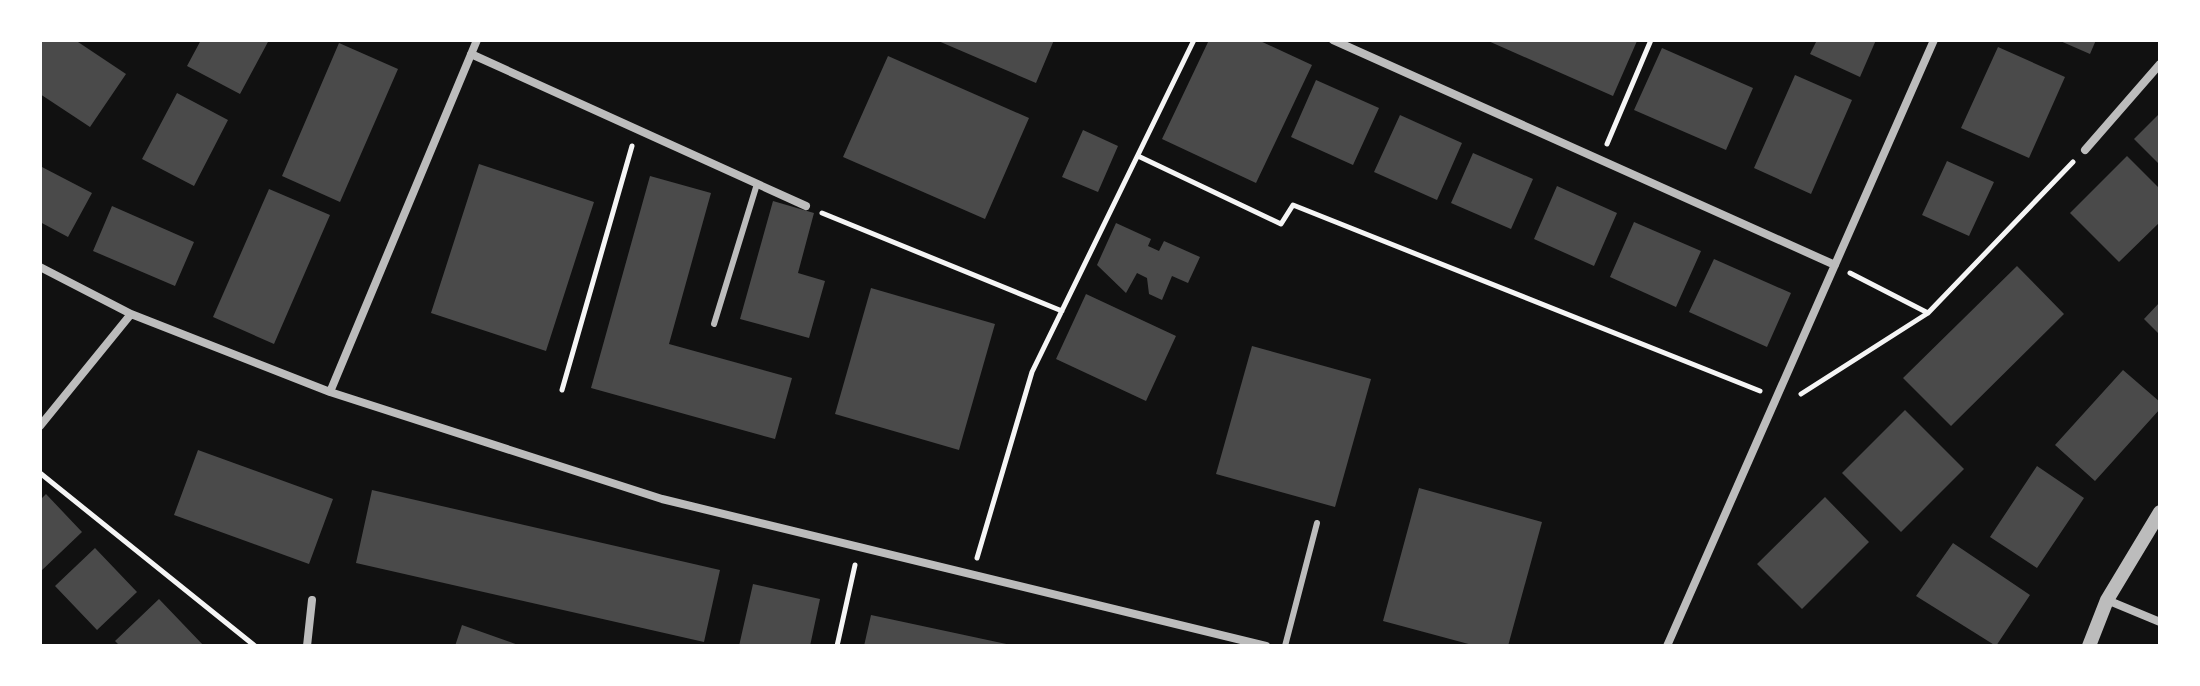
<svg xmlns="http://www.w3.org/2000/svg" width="2200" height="686" font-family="'Libre Baskerville',serif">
  <rect width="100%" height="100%" fill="#111"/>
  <path fill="#4a4a4a" d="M40 40H75L126 74 90 127 40 94Z
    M201 40H269L240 94 187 66Z
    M936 40H1054L1036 83Z
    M1209 40H1258L1312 65 1256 183 1162 139Z
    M1486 40H1634L1637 41 1613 96Z
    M1817 40H1876L1860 77 1810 54Z
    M2058 40H2096L2090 54Z
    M339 43 398 69 340 202 282 176Z
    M1998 47 2065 77 2029 158 1961 128Z
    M1662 48 1753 88 1726 150 1634 110Z
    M888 56 1029 118 985 219 843 157Z
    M1795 75 1852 100 1811 194 1754 168Z
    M1316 80 1379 108 1353 165 1291 137Z
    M177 93 228 120 194 186 142 159Z
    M2160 113V165L2134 139Z
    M1400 115 1462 143 1437 200 1374 172Z
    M1083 130 1118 146 1098 192 1062 177Z
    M1473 153 1533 179 1511 229 1451 203Z
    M2127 156 2160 189V222L2119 262 2070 213Z
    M1947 161 1994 182 1969 236 1922 215Z
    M479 164 594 202 546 351 431 313Z
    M40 166 92 193 68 237 40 222Z
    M650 176 711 193 669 344 792 378 775 439 591 388Z
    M1557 186 1617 213 1594 266 1534 239Z
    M269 189 330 215 274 344 213 317Z
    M773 201 814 213 798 273 825 281 809 338 740 319Z
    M112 206 194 242 175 286 93 251Z
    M1634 222 1701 251 1676 307 1610 277Z
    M1116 223 1151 239 1148 246 1159 251 1164 241 1200 257 1188 283 1172 276 1162 300 1149 294 1147 278 1137 273 1126 293 1097 265Z
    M1714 259 1791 293 1767 347 1689 312Z
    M2017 266 2064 314 1951 426 1903 378Z
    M871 288 995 324 959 450 835 414Z
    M1086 294 1176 336 1146 401 1056 359Z
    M2160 302V335L2144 319Z
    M1252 346 1371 379 1335 507 1216 474Z
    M2123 370 2160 402V409L2095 481 2055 445Z
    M1905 410 1964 469 1901 532 1842 473Z
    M198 450 333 499 309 564 174 515Z
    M2037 466 2084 498 2037 568 1990 537Z
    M1419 488 1542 522 1508 646H1476L1383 621Z
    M372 490 720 570 704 642 356 563Z
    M46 494 82 532 40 572V500Z
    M1825 497 1869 542 1802 609 1757 564Z
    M1953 543 2030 595 1996 646 1916 596Z
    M95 548 137 592 97 630 55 586Z
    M753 584 820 599 810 646H739Z
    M159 599 204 646H120L115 641Z
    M871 615 1011 645V646H864Z
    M462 625 521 646H455Z"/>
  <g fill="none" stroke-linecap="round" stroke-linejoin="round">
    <path stroke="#f5f5f5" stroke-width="5" d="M1607 144 1651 40
      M1138 156 1281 224 1293 205 1760 391
      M822 213 1062 311
      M1928 313 2073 162
      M562 390 632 146
      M1801 394 1928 313 1850 273
      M40 473 255 646
      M977 558 1032 372 1194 40
      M837 646 855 565"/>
    <path stroke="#bcbcbc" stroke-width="6" d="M714 324 757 184
      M1285 646 1317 523"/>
    <path stroke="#bcbcbc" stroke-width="8" d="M1333 40 1835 265
      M471 54 806 206
      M2085 150 2160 64
      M40 267 131 314 330 392 662 499 1266 646
      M330 392 477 40
      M40 426 131 314
      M2107 600 2160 622
      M307 646 312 600
      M1667 646 1934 40"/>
    <path stroke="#bcbcbc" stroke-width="14" d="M2089 646 2107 600 2160 512"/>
  </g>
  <rect width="2200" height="686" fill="none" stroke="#ffffff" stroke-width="84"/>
</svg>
